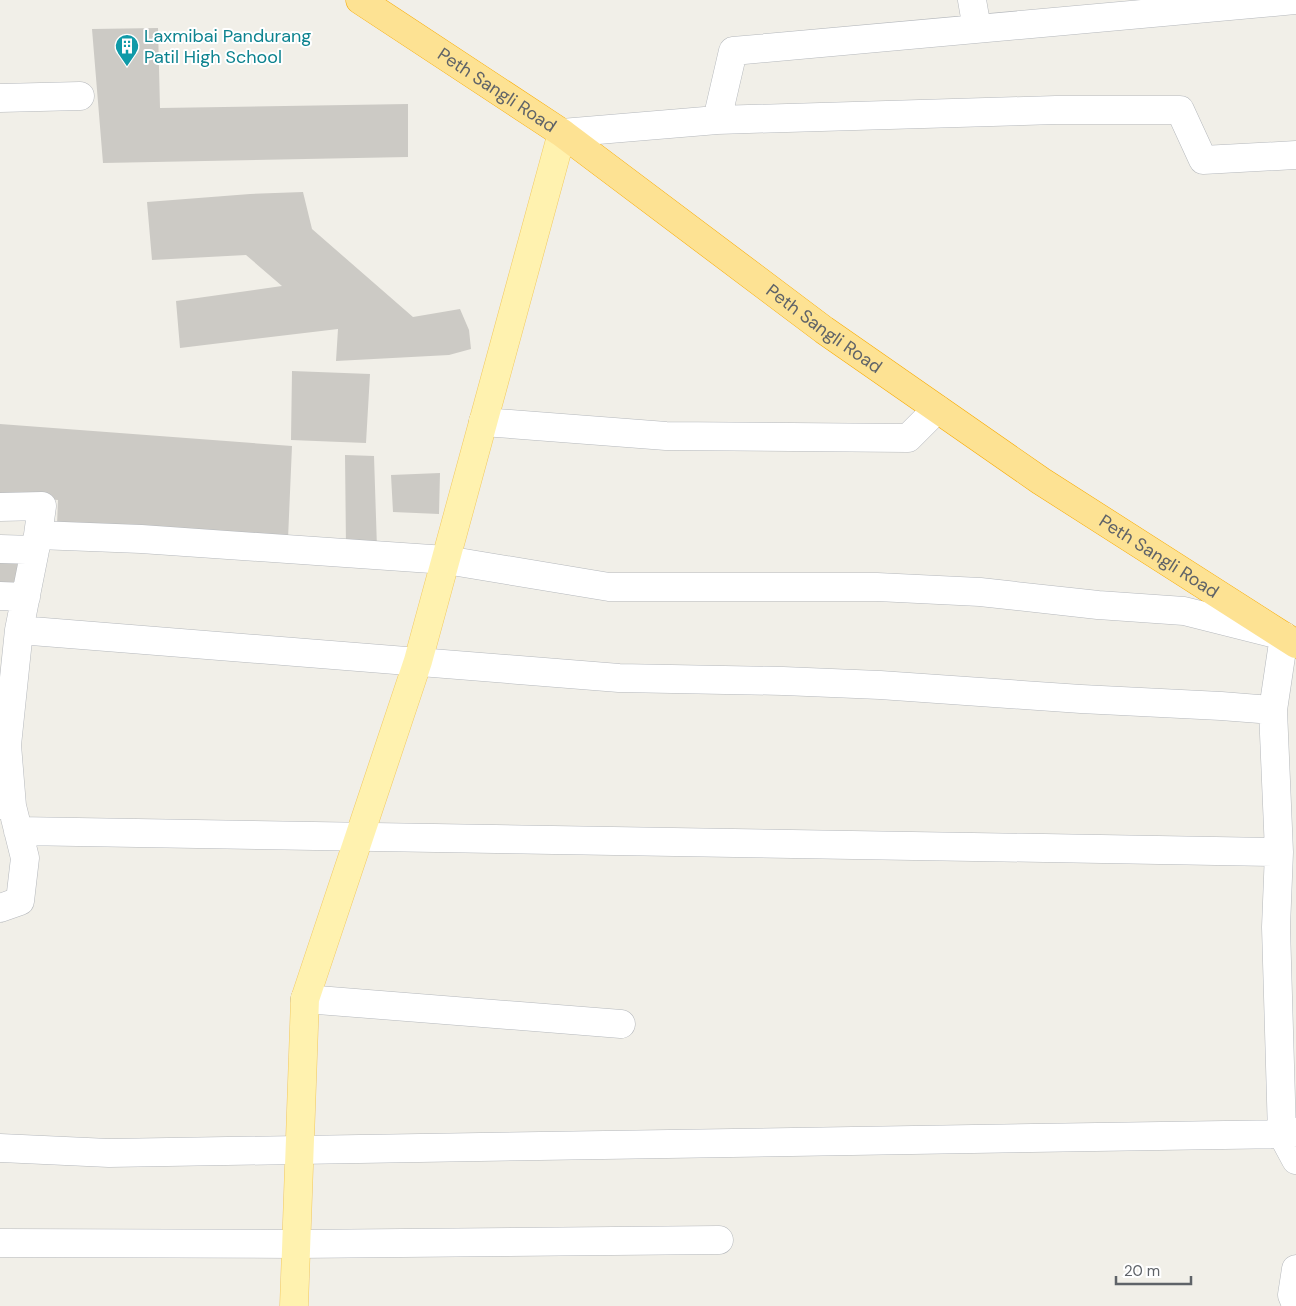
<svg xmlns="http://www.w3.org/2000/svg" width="1296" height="1306" font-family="'DM Sans',sans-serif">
  <rect width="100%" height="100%" fill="#f1efe8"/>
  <path fill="#cccac5" d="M158 28 160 108 408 104V157L103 163 92 29Z
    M303 192 312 229 413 317 460 309 469 330 471 349 449 355 336 361 338 329 180 348 176 301 282 286 246 255 152 260 147 202 250 194Z
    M292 371 370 374 366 443 291 440Z
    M0 424 292 446 288 539 57 526 58 500 0 495Z
    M345 455 374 456 377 548 346 546Z
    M440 473 439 514 393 512 391 475Z
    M0 563H22L20 593 0 592Z"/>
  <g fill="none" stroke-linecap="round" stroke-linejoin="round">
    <g stroke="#b5b8bc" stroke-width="29">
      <path id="minor" d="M972 0 977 29
        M0 98 80 96
        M717 120 1056 110H1180L1203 160 1296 155
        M562 133 717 120 733 51 1296 0
        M483 422 666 436 908 438 937 409
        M0 507 42 506 38 535
        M0 549 35 550
        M0 596 26 597
        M19 630 619 678 783 681 880 685 1081 699 1221 706 1273 710
        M0 744 7 745 19 630 38 535 141 539 446 560 609 587H877L980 592 1098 605 1184 611 1284 636 1273 710 1279 852 1276 927 1282 1134 109 1153 0 1148
        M7 745 12 806
        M0 805 12 806 25 858 20 901 0 908
        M18 831 1279 852
        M305 999 621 1024
        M1296 1132 1282 1134 1296 1160
        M0 1243 296 1244 719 1240
        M1296 1269 1292 1295 1296 1305"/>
    </g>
    <g stroke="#f2c960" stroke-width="29">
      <path id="major" d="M294 1306 305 999 418 661 562 133"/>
    </g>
    <g stroke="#f9ab00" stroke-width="29">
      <g id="highway">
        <path id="s1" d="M360 0 562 133 824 330 1041 481 1296 644"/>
      </g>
    </g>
    <use href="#minor" stroke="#fff" stroke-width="28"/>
    <use href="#major" stroke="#fff2af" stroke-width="28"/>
    <use href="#highway" stroke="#fde293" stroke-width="28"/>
  </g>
  <defs>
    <g id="building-pin" transform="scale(1.25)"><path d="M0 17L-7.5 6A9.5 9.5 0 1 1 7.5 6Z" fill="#0f9aa8" stroke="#fff"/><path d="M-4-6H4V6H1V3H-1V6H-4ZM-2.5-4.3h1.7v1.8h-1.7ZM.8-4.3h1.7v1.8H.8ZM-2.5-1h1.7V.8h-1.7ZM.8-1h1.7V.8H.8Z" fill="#fff"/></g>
  </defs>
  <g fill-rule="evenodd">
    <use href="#building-pin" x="127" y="46"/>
  </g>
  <g text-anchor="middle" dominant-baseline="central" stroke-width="4" stroke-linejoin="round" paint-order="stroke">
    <g font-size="18" fill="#0d838f" stroke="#fff" text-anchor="start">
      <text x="144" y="36">Laxmibai Pandurang<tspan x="144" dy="21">Patil High School</tspan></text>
    </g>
    <g font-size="18" fill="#5f6368" stroke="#fff">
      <text stroke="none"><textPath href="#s1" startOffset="164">Peth Sangli Road</textPath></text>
      <text stroke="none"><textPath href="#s1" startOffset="569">Peth Sangli Road</textPath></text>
      <text stroke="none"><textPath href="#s1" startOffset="974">Peth Sangli Road</textPath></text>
    </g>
  </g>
  <path d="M1116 1276v8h75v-8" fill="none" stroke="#5f6368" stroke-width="2.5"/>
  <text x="1124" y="1276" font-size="15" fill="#5f6368" stroke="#ffffff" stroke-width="4" paint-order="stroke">20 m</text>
</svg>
